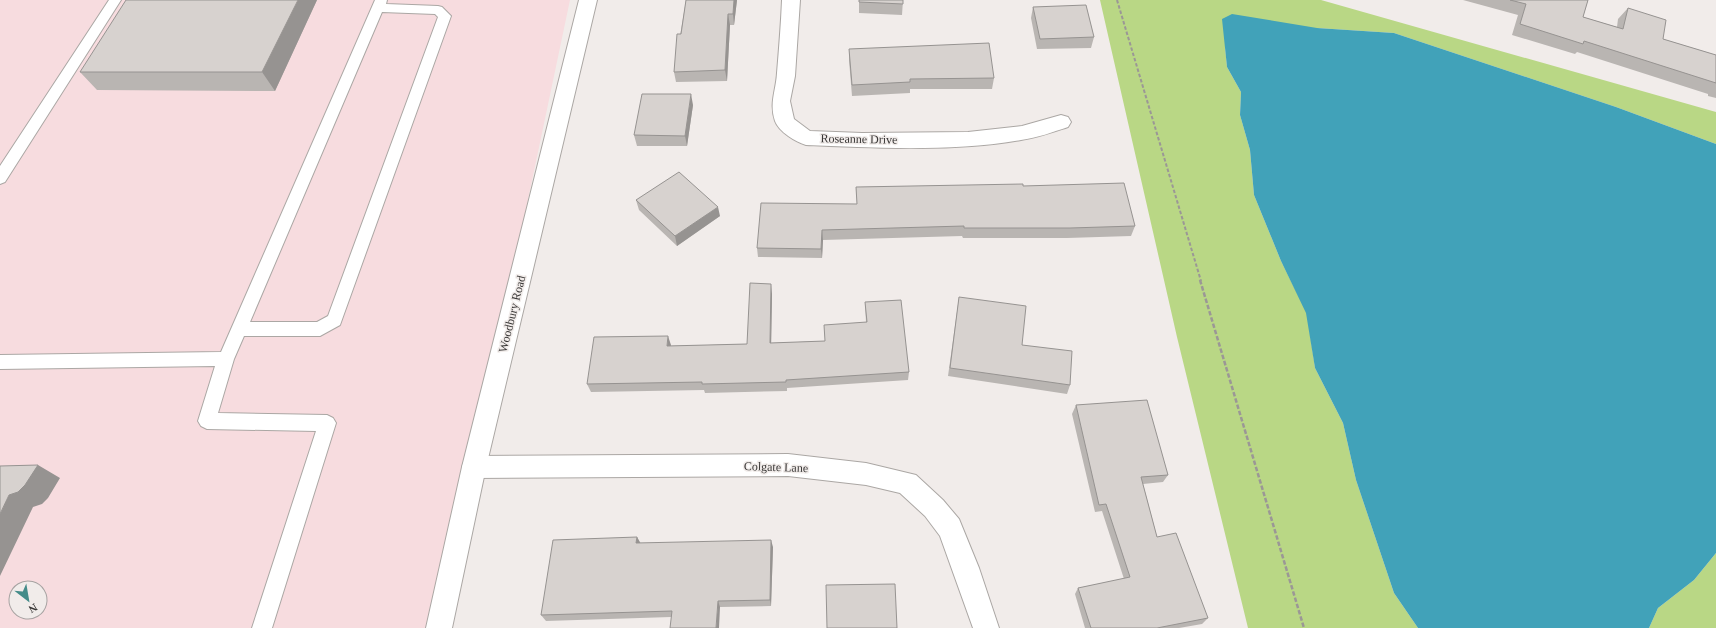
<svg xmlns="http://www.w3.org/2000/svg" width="1716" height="628" font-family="Georgia,serif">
  <rect width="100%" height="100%" fill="#f1ecea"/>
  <path fill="#f7dcdf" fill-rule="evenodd" d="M0 0H570L506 304 432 628H0ZM16 588H40V612H16Z"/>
  <path fill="#b9d785" d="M1100 0H1321L1716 112V144L1616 107 1394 33 1317 28 1225 47 1227 67 1241 92 1240 115 1250 150 1254 195 1281 261 1307 313 1315 368 1343 423 1356 480 1394 593 1418 628H1248L1177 337Z
    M1716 553V628H1649L1658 608 1694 580Z"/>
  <path fill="#41a2b9" d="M1232 14 1317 28 1394 33 1616 107 1716 144V553L1694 580 1658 608 1649 628H1418L1394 593 1356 480 1343 423 1315 368 1306 313 1281 261 1254 195 1250 150 1240 115 1241 92 1227 67 1222 19Z"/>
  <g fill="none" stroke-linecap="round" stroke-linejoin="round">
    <g stroke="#aba7a4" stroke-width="2">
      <path id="service" d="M109 0H121L5 182 0 184V166Z
        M375 0H387L386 4 438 6 442 7 451 16 340 325 320 336H244L234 359 218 413 327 415 333 418 336 423 272 628H252L316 431 207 429 201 426 198 421 215 366 0 369V355L221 352ZM382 12 435 14 438 17 328 316 317 322H250Z"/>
    </g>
    <g stroke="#aba7a4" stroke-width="2">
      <path id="minor" d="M782 0H800L795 76 790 101 794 119 810 131 862 133 968 132 1022 126 1061 115 1068 117 1071 122 1068 127C1053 132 1037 138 1021 140 953 152 875 148 806 145 796 142 779 132 775 121 769 103 776 91 777 73 779 49 781 24 782 0Z
        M788 454 866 463 916 475 943 500 959 519 979 568 999 628H973L940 536 925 516 900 493 866 485 788 476 474 478 465 475 462 467 465 459 474 456Z"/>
    </g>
    <g stroke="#aba7a4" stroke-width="2">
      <path id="secondary" d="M579 0H597L486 467 452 628H426L462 467Z"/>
    </g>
    <path stroke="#9b9796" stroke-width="2" stroke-dasharray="3.5 2" stroke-linecap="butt" d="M1117 0 1201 281"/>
    <path stroke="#9b9796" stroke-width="2.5" stroke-dasharray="4.5 2" stroke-linecap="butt" d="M1200 280 1304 628"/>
    <use href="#service" fill="#fff" fill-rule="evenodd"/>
    <use href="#minor" fill="#fff" fill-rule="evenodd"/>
    <use href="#secondary" fill="#fff" fill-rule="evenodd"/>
  </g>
  <path fill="#b9b5b2" d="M317 0 275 91 97 90 80 72Z
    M686 0H737L734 25H730L727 81 676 82 674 72Z
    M859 0H903L902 15 859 13Z
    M1463 0H1588L1583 17 1617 27 1618 19 1628 8 1663 39 1716 55V98L1708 96V94L1577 52 1575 54 1512 35 1518 15Z
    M1033 7 1094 37 1091 48 1037 49 1031 18Z
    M849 49 994 78 992 89H910V93L852 96 849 60Z
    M693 105 687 146H637L634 135Z
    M1023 186 1135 226 1131 236 1067 238H963L962 236 823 240 822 258 758 257 757 248 857 204 856 187Z
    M636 200 720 216 677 246 639 210Z
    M772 294 771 343 825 341 866 322 865 302 909 372 908 380 787 388V391L705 393 704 390 591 392 587 384 671 345 670 346 747 344Z
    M959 297 1070 385 1067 394 948 376Z
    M1076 405 1168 475 1163 482 1143 484 1157 537 1208 618 1202 624 1179 628H1085L1075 594 1078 588 1124 579 1102 511 1095 512 1072 414Z
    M637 537 640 543 773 547 771 606 720 607 671 617 546 621 541 615Z"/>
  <path fill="#969391" d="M298 0H317L275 91 262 72Z
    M734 0H737L734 25 733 14Z
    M728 14 730 25 727 81 725 70Z
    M691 94 693 105 687 146 685 136Z
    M718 207 720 216 677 246 675 236Z
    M822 230 823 240 822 258 821 249Z
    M771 284 772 294 771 352 770 343Z
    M668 336 671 345 670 355 667 346Z
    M38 465 60 478 48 498 42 504 33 507 0 576V514L9 495Z
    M637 537 641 544 636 543Z
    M771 540 773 547 771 606 770 600Z
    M718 601 720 607 719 628H716Z"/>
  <path fill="#d7d2cf" stroke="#969391" d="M126 0H298L262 72H80Z
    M686 0H734L733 14H728L725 70 674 72 677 34H681Z
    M859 0H903V4L859 2Z
    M1510 0H1588L1583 17 1623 29 1628 8 1666 20 1663 39 1716 55V83L1584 41 1583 44 1520 24 1526 4Z
    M1086 5 1094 37 1040 39 1033 7Z
    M989 43 994 78 910 79V82L852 85 849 49Z
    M642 94H691L685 136 634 135Z
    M679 172 718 207 675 236 636 200Z
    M1124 183 1135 226 1070 228H964V226L822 230 821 249 757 248 761 203 857 204 856 187 1023 184V186Z
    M750 283 771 284 770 343 825 341 824 325 867 322 865 302 901 300 909 372 786 380V382L702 384V382L587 384 594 337 668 336 667 346 747 344Z
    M959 297 1026 306 1022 345 1072 351 1070 385 950 368Z
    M1147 400 1168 475 1141 477 1157 537 1176 533 1208 618 1157 628H1091L1078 588 1130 577 1106 504 1099 505 1076 405Z
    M38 465 25 485 18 492 9 495 0 514V466Z
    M637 537 636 543 771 540 770 600 718 601 716 628H670L672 611 541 615 553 540Z
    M895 584 897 628H827L826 585Z"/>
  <g text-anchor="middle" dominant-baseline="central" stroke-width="3" stroke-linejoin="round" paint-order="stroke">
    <g font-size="12" fill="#383635" stroke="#f1ecea">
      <text transform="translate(859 139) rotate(1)">Roseanne Drive</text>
      <text transform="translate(512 314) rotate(-76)">Woodbury Road</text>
      <text transform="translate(776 467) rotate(2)">Colgate Lane</text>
    </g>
  </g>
  <g transform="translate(28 600) rotate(149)"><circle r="19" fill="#f1ecea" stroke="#a7a3a2"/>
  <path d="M0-3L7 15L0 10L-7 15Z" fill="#448c89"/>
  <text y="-6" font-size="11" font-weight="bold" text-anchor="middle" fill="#383635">N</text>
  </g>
</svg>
